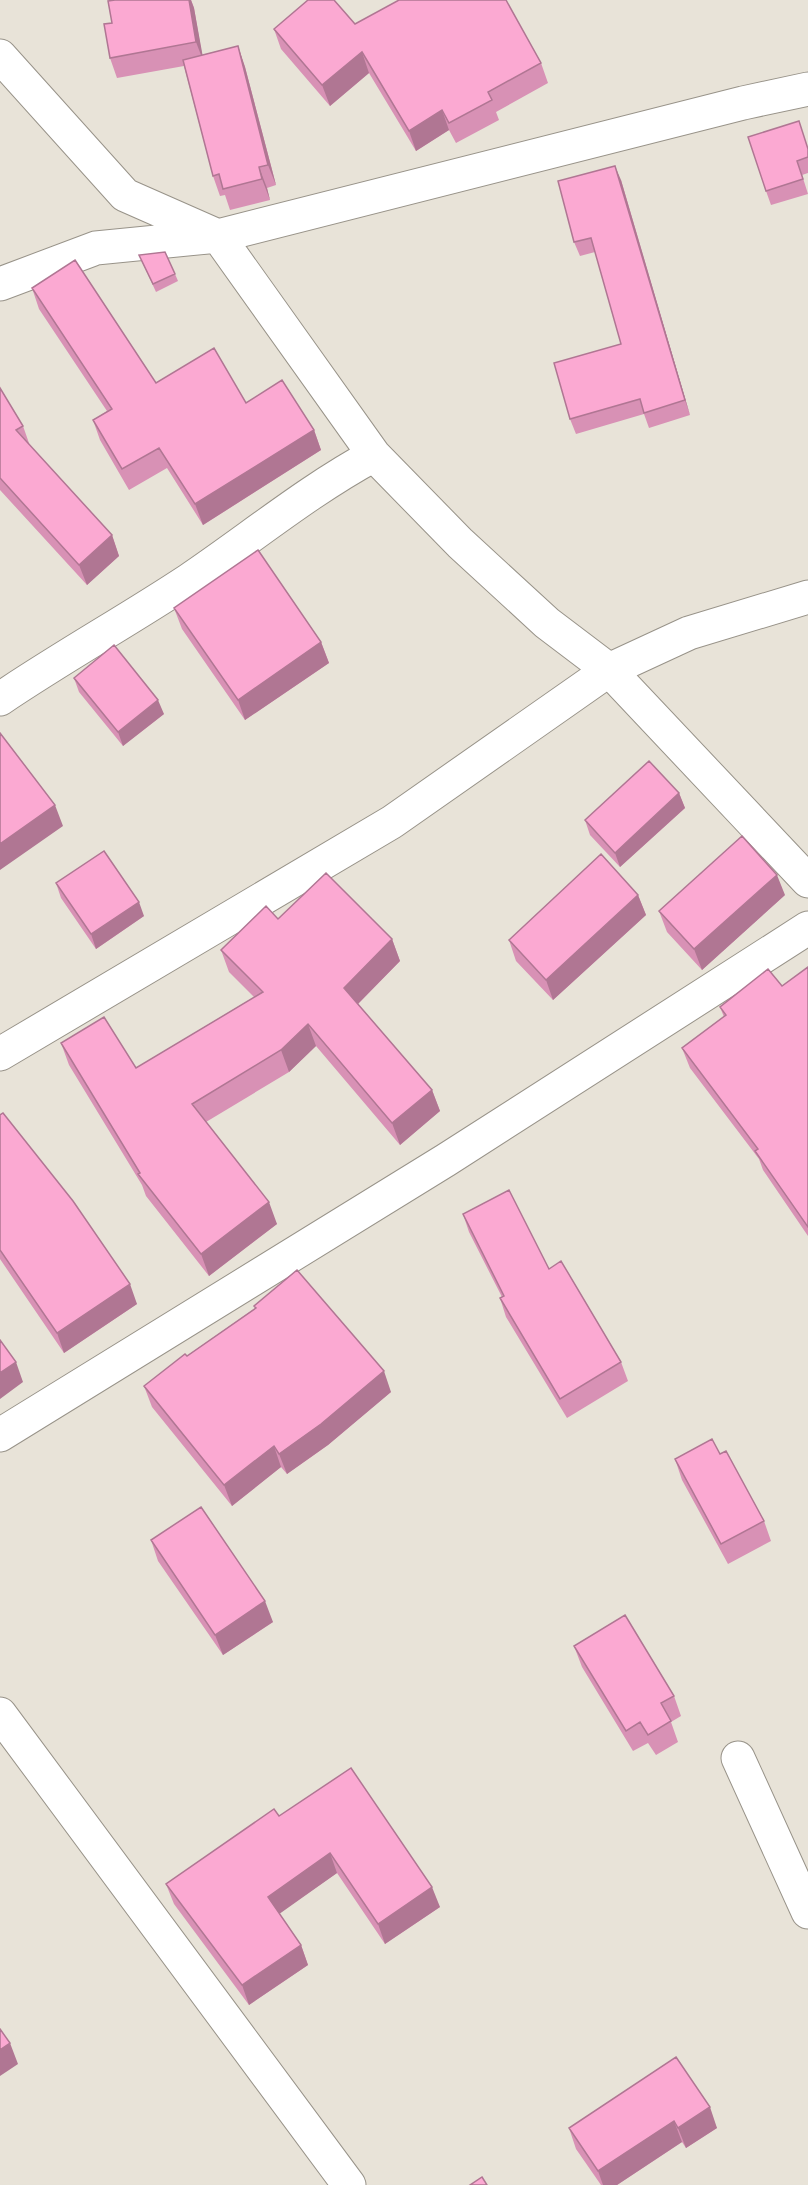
<svg xmlns="http://www.w3.org/2000/svg" width="808" height="2185" font-family="Lato,sans-serif">
  <rect width="100%" height="100%" fill="#e8e3d8"/>
  <g fill="none" stroke-linecap="round" stroke-linejoin="round">
    <g stroke="#989389" stroke-width="35">
      <path id="minor" d="M0 56 125 195 218 236 374 455 460 543 547 623 609 670 808 881
        M0 284 96 248 218 236 743 103 808 89
        M0 699C62 657 127 621 189 580 251 538 309 490 374 455
        M0 1054 392 822 609 670 689 633 808 597
        M0 1435 446 1160 808 928
        M0 1714 349 2185
        M738 1758 808 1912"/>
    </g>
    <use href="#minor" stroke="#fff" stroke-width="33"/>
  </g>
  <path fill="#d891b5" d="M115 0H191L194 8 202 55 238 46 245 67 276 185 267 188 270 200 230 210 225 195 220 196 213 176 184 66 117 78 110 58 112 23Z
    M355 24 541 63 548 83 496 112 499 120 456 143 449 130 416 151 369 73 330 106 281 49 274 29Z
    M808 148V173L802 175 808 194 771 205 766 191Z
    M621 180 690 415 649 428 644 414 576 434 570 419 621 344 595 252 580 256 574 242Z
    M139 255 175 274 178 281 156 292Z
    M32 288 156 383 246 403 314 430 321 450 203 525 167 468 129 490 100 440 93 420 107 411 39 309Z
    M0 388 23 426 30 446 112 535 119 556 87 585 0 490Z
    M174 608 321 642 329 663 245 720 182 629Z
    M74 678 164 714 123 746 79 692Z
    M679 793 685 808 620 867 590 835 585 820Z
    M56 883 144 916 96 949 61 898Z
    M638 895 646 915 553 1000 516 961 509 940Z
    M785 895 702 970 667 932 659 911Z
    M278 919 392 939 400 961 358 1004 432 1090 440 1111 400 1145 316 1046 289 1072 206 1122 277 1224 209 1276 146 1196 142 1185 69 1065 61 1043 136 1068 254 997 229 972 221 950Z
    M808 967V1236L763 1170 759 1159 690 1068 682 1048 724 1017 720 1007 782 986Z
    M0 1115 137 1304 64 1353 0 1259Z
    M463 1214 549 1269 621 1362 628 1381 567 1418 506 1317 500 1298 502 1297 469 1232Z
    M254 1306 391 1392 328 1445 287 1474 281 1467 232 1506 152 1407 144 1386 255 1308Z
    M720 1454 764 1521 771 1541 728 1564 682 1480 675 1459Z
    M151 1540 273 1622 223 1655 158 1561Z
    M574 1646 674 1696 681 1716 671 1722 678 1742 656 1755 648 1743 633 1751 582 1667Z
    M279 1816 440 1907 385 1944 337 1873 279 1913 301 1945 308 1965 249 2005 174 1904 166 1884Z
    M676 2057 717 2128 686 2148 682 2142 617 2185H601L576 2149 569 2128Z"/>
  <path fill="#b07693" d="M189 0H191L194 8 204 63 196 42Z
    M238 46 245 67 276 185 268 165Z
    M362 52 369 73 330 106 322 85Z
    M442 110 449 130 416 151 409 131Z
    M615 166 621 180 690 415 685 400Z
    M259 167 267 188 270 200 262 179Z
    M314 430 321 450 203 525 195 504Z
    M112 535 119 556 87 585 79 565Z
    M321 642 329 663 245 720 238 700Z
    M158 700 164 714 123 746 118 732Z
    M679 793 685 808 620 867 615 853Z
    M55 805 63 826 0 870V844Z
    M777 875 785 895 702 970 694 949Z
    M638 895 646 915 553 1000 546 980Z
    M139 902 144 916 96 949 91 934Z
    M392 939 400 961 352 1010 344 988Z
    M308 1024 316 1046 289 1072 281 1050Z
    M432 1090 440 1111 400 1145 392 1123Z
    M269 1202 277 1224 209 1276 201 1254Z
    M130 1284 137 1304 64 1353 57 1333Z
    M16 1362 23 1382 0 1399V1373Z
    M384 1371 391 1392 328 1445 287 1474 279 1454Z
    M274 1446 281 1467 232 1506 224 1485Z
    M265 1601 273 1622 223 1655 215 1635Z
    M330 1853 337 1873 275 1917 268 1897Z
    M432 1887 440 1907 385 1944 378 1924Z
    M301 1945 308 1965 249 2005 242 1985Z
    M10 2043 18 2064 0 2076V2050Z
    M710 2107 717 2128 686 2148 678 2128Z
    M674 2121 682 2142 617 2185H603L598 2171Z"/>
  <path fill="#fba9d2" stroke="#b07693" stroke-width="1.5" d="M115 0H189L196 42 110 58 104 24 112 23 108 1Z
    M308 0H334L355 24 399 0H506L541 63 488 92 492 100 449 123 442 110 409 131 362 52 322 85 274 29Z
    M238 46 268 165 259 167 262 179 223 189 219 174 213 176 183 60Z
    M799 121 808 149V157L797 161 803 179 766 191 748 137Z
    M615 166 685 400 644 413 640 399 570 419 554 363 621 344 591 238 574 242 558 181Z
    M165 252 175 274 153 284 139 255Z
    M75 260 156 383 214 348 246 403 282 380 314 430 195 504 159 448 122 469 93 420 112 409 32 288Z
    M0 388 23 426 16 430 112 535 79 565 0 478Z
    M258 550 321 642 238 700 174 608Z
    M114 645 158 700 118 732 74 678Z
    M0 733 55 805 0 844Z
    M649 761 679 793 615 853 585 820Z
    M742 836 777 875 694 949 659 911Z
    M104 851 139 902 91 934 56 883Z
    M601 854 638 895 546 980 509 940Z
    M326 873 392 939 344 988 432 1090 392 1123 308 1024 281 1050 192 1104 269 1202 201 1254 138 1174 140 1173 61 1043 104 1017 136 1068 263 992 221 950 266 906 278 919Z
    M808 967V1227L755 1151 758 1149 682 1048 726 1015 720 1007 768 969 782 986Z
    M3 1113 73 1201 130 1284 57 1333 0 1250V1115Z
    M509 1190 549 1269 561 1261 621 1362 560 1399 500 1298 504 1296 463 1214Z
    M297 1270 384 1371 321 1424 279 1454 274 1446 224 1485 144 1386 185 1354 187 1356 256 1308 254 1306Z
    M0 1340 16 1362 0 1373Z
    M712 1439 720 1454 726 1451 764 1521 721 1544 675 1459Z
    M201 1507 265 1601 215 1635 151 1540Z
    M625 1615 674 1696 661 1703 671 1721 648 1735 640 1722 626 1731 574 1646Z
    M351 1768 432 1887 378 1924 330 1853 268 1897 301 1945 242 1985 166 1884 274 1809 279 1816Z
    M0 2029 10 2043 0 2050Z
    M676 2057 710 2107 678 2128 674 2121 598 2171 569 2128Z
    M482 2177 487 2185H470Z"/>
</svg>
